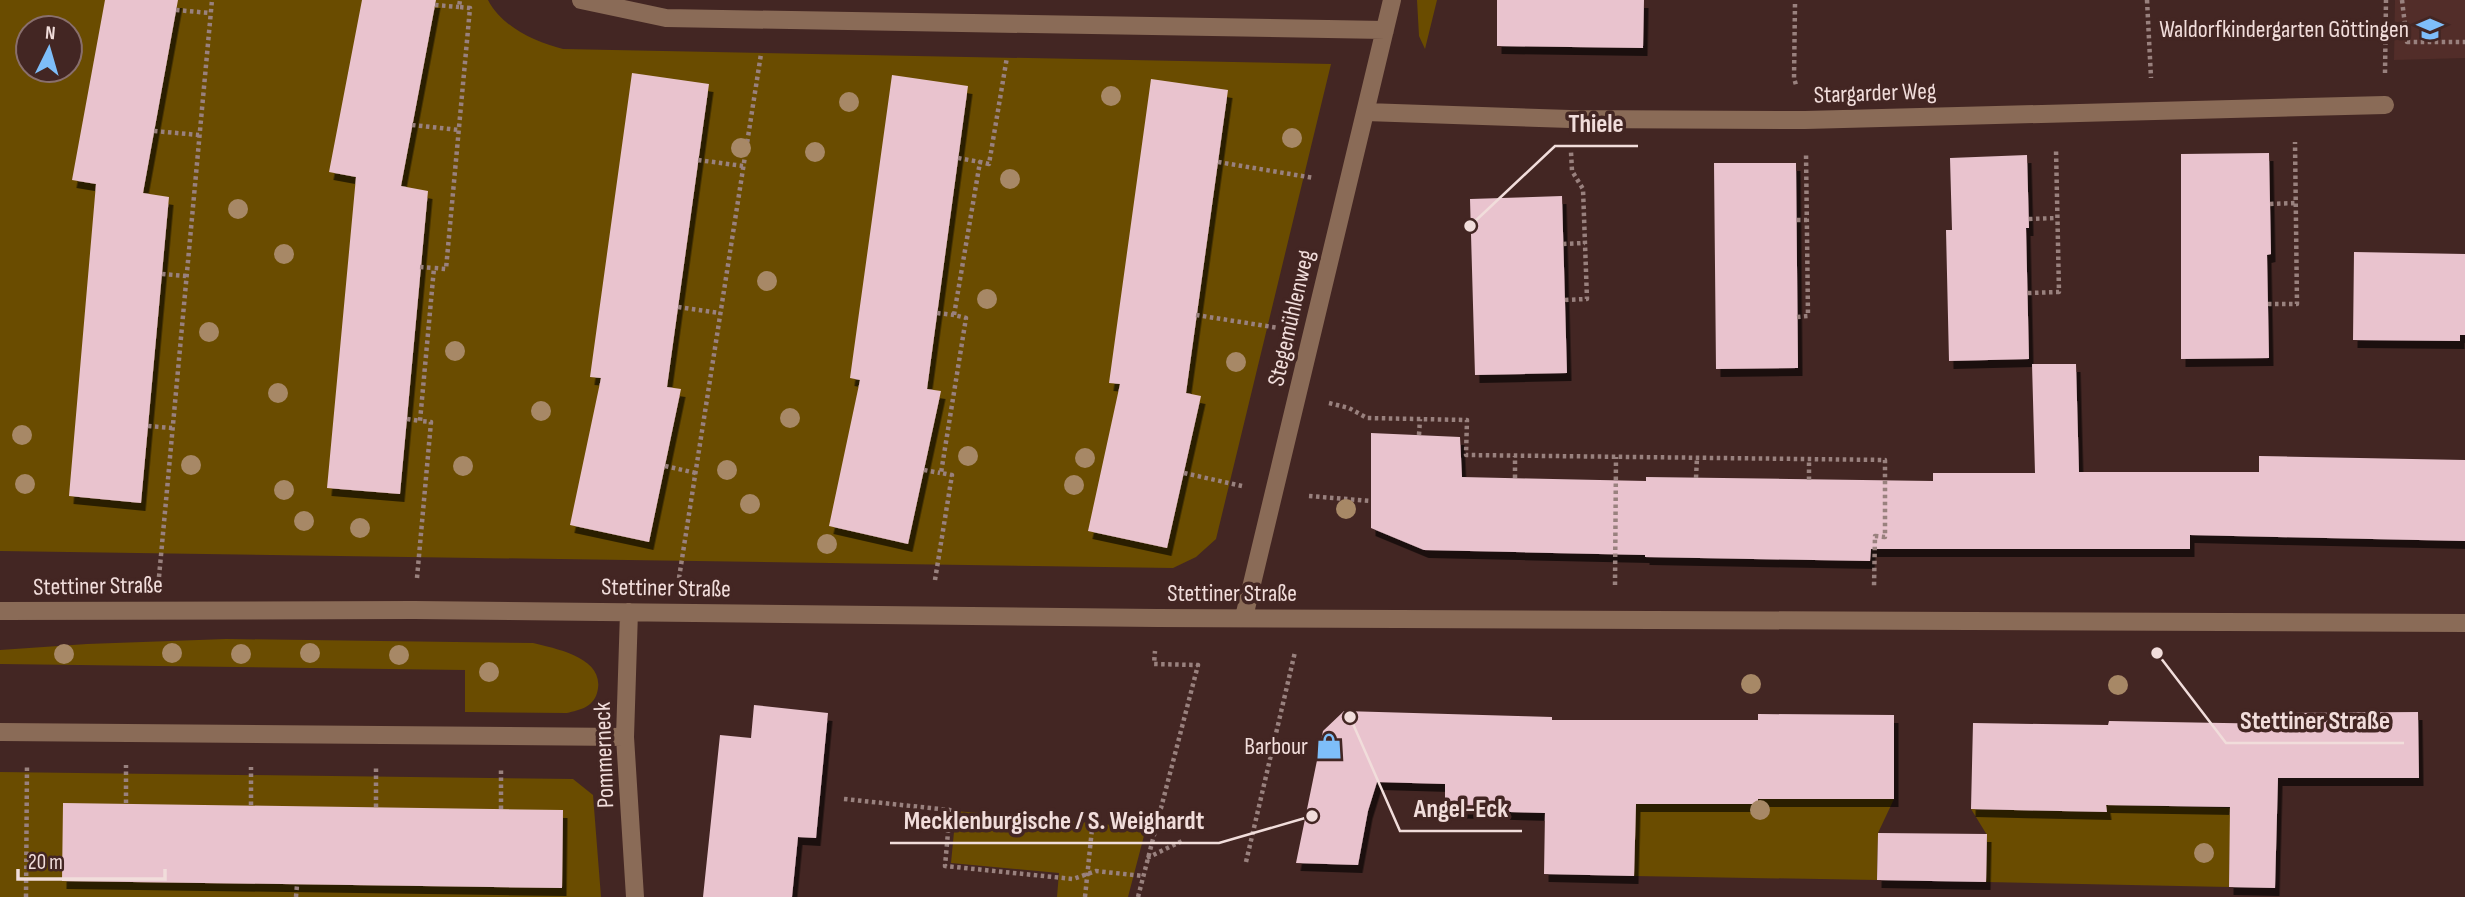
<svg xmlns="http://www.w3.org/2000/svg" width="2465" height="897" font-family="'Sofia Sans Condensed',sans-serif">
  <defs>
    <filter id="shadow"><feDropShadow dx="4.5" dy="8" stdDeviation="0" flood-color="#0009"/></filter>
  </defs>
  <rect width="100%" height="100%" fill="#432623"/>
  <path fill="#522d29" d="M2395 0H2465V58L2394 60Z"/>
  <path fill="#6a4c00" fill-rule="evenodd" d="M0 0H488C502 27 535 42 563 49L1331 64 1216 539 1196 557 1173 568 0 551ZM28 28H70V70H28Z
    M1417 0H1437L1425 49 1419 36Z
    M226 639 533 643C557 649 607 658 597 693 593 707 580 710 567 713L465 712V670L0 664V650L87 644Z
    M0 772 573 779 593 795 601 897H0Z
    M1758 799H1894L1878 833 1877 880 1634 876 1635 829 1622 804H1757Z
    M2106 805 2243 808 2230 839 2229 887 1986 882 1987 835 1971 809 2106 812Z
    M956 811 1146 828 1128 897H1057L1059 873 951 863Z"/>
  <path fill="#e9c3ce" filter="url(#shadow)" d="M105 0H178L143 193 169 197 141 503 69 496 96 184 72 180Z
    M362 0H436L401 186 428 191 400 494 327 488 356 177 329 172Z
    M1497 0H1644L1643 48 1497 46Z
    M632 73 709 84 667 387 681 389 649 542 570 525 601 378 590 377Z
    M892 75 968 86 927 389 941 391 908 544 829 526 860 380 850 378Z
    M1151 79 1228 90 1186 393 1201 396 1167 548 1088 531 1120 384 1109 383Z
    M2269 153 2271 254 2267 255 2269 358 2181 359V154Z
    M2027 155 2029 228H2026L2029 359 1949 361 1946 230H1952L1950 158Z
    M1714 163H1796L1798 368 1716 369Z
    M1562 196 1567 373 1475 375 1470 199Z
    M2354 252 2465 254V335H2460V341L2353 340Z
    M2032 364H2076L2079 472H2259V456L2465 460V541L2190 535V549H1871L1870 561 1645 557V555L1424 550 1371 528V433L1460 437 1462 477 1646 481V477L1933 481V473H2035Z
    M754 705 828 713 816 838 798 837 792 897H703L720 735 751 738Z
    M1344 711 1552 717V720H1758V714L1894 715V799H1758V804H1636L1634 876 1544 874 1545 813 1445 810V784L1377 782 1368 811 1358 865 1296 863 1323 731Z
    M2418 712 2419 778H2278L2275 888 2229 887 2230 807 2106 805 2107 812 1971 809 1973 723 2108 725 2109 721 2280 724V713Z
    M63 803 563 810 562 888 62 881Z
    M1878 833 1987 834 1986 882 1877 880Z"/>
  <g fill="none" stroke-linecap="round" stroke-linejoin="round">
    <path stroke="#99817e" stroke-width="4.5" stroke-dasharray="3.5 3.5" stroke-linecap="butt" d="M2147 0 2151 78
      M2402 0 2407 42H2465
      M1795 4 1794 78 1796 85
      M435 5 459 7
      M176 10 210 13
      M2385 73 2386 0
      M412 125 459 130
      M154 131 199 135
      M958 158 980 162
      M698 160 743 166
      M1218 162 1314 178
      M2270 204 2295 203
      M2029 219 2057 218
      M1797 220H1807
      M1563 244 1585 243
      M420 267 434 268
      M162 274 186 276
      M2028 293 2059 292 2056 149
      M1565 300 1587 299 1583 189 1572 171 1571 152
      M2268 304H2297L2295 142
      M678 307 720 313
      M937 313 954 315
      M1196 315 1279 328
      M1797 317 1808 316 1806 152
      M1329 403 1349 408 1367 418 1467 420 1466 455 1885 460V537L1875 536 1874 587
      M407 419 420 421
      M148 426 172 428
      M1419 435 1420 419
      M665 466 696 473
      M924 470 940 473
      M1184 473 1242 486
      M1515 478V456
      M1696 478 1697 458
      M1809 480V459
      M1309 496 1371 501
      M159 577 212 0
      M417 578 431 422 420 421 434 268 446 269 470 8 459 7 460 0
      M679 578 761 54
      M935 580 952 475 941 473 966 318 954 315 980 162 989 164 1007 57
      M1615 585 1616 457
      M844 799 950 810 945 866 1073 879 1096 871 1143 876
      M126 803V765
      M251 805V767
      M376 807V768
      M501 809V769
      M1147 858 1184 840
      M1246 862 1295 652
      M26 897 27 765
      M296 897 297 885
      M1085 897 1092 829
      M1138 897 1198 665 1154 664 1155 651"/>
    <path stroke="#8a6b57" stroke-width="18" d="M581 0 666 18 1385 30
      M1366 112 1570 119 1805 120 2385 105
      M0 611 414 610 1157 618 2465 623
      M629 612 625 737 635 897
      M1244 617 1392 0
      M0 732 625 737"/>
  </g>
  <g fill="#a78866">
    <circle cx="1111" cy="96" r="10"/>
    <circle cx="849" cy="102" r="10"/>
    <circle cx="1292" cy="138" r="10"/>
    <circle cx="741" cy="148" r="10"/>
    <circle cx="815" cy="152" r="10"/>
    <circle cx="1010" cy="179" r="10"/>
    <circle cx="238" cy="209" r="10"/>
    <circle cx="284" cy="254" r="10"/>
    <circle cx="767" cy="281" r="10"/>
    <circle cx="987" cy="299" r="10"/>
    <circle cx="209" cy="332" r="10"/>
    <circle cx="455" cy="351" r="10"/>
    <circle cx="1236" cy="362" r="10"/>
    <circle cx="278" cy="393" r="10"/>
    <circle cx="541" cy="411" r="10"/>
    <circle cx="790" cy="418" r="10"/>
    <circle cx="22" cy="435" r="10"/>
    <circle cx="968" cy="456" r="10"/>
    <circle cx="1085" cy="458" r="10"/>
    <circle cx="191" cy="465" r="10"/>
    <circle cx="463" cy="466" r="10"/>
    <circle cx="727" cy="470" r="10"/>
    <circle cx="25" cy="484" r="10"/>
    <circle cx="1074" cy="485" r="10"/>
    <circle cx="284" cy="490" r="10"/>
    <circle cx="750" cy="504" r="10"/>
    <circle cx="1346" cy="509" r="10"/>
    <circle cx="304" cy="521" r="10"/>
    <circle cx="360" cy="528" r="10"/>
    <circle cx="827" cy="544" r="10"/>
    <circle cx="172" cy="653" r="10"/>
    <circle cx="310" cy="653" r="10"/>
    <circle cx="64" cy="654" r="10"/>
    <circle cx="241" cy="654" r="10"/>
    <circle cx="399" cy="655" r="10"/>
    <circle cx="489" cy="672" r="10"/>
    <circle cx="1751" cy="684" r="10"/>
    <circle cx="2118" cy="685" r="10"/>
    <circle cx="1760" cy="810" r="10"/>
    <circle cx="2204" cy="853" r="10"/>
  </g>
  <defs>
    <g id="school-bare" transform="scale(2.1)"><path d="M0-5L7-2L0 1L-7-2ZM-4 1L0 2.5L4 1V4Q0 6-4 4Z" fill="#7ebef9" stroke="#432623" stroke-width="2.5" paint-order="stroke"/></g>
    <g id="shop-bare" transform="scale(2.1)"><path d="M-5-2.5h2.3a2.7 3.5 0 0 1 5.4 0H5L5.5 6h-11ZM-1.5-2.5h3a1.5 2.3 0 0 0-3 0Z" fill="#7ebef9" stroke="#432623" stroke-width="2.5" paint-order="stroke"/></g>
  </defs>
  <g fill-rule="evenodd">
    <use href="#school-bare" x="2430" y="29"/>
    <use href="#shop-bare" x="1329" y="746"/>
  </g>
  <g text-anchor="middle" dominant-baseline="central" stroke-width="7" stroke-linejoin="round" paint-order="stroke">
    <g font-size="24" fill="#f1dddb" stroke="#432623" text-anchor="end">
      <text x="2409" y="29">Waldorfkindergarten Göttingen</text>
      <text x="1308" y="746">Barbour</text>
    </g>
    <g font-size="24" fill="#f1dddb" stroke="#432623">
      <text transform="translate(1875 93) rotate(-2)">Stargarder Weg</text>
      <text transform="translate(1291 318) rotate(-77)">Stegemühlenweg</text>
      <text transform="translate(98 586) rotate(-1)">Stettiner Straße</text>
      <text transform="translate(666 588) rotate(1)">Stettiner Straße</text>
      <text x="1232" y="593">Stettiner Straße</text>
      <text transform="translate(604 755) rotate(-92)">Pommerneck</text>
    </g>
  </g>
  <path fill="none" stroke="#f1dddb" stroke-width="2.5" d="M1470 226L1555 146H1638M2157 653L2226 743H2404M1350 717L1400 831H1522M1312 816L1219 843H890"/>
  <g fill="#f1dddb" stroke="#432623" stroke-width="2.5">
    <circle cx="1470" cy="226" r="7"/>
    <circle cx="2157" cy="653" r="7"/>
    <circle cx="1350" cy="717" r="7"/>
    <circle cx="1312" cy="816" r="7"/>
  </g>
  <g font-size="26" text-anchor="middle" font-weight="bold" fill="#f1dddb" stroke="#432623" stroke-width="7" stroke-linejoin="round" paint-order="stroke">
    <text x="1596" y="132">Thiele</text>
    <text x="2315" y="729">Stettiner Straße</text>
    <text x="1461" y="817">Angel-Eck</text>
    <text x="1054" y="829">Mecklenburgische / S. Weighardt</text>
  </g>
  <g transform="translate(49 49) rotate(5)"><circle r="33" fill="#432623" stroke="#896f6d" stroke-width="2"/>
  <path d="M0-5L12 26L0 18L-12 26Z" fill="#7ebef9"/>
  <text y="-10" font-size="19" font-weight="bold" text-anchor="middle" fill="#f1dddb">N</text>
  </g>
  <path d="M18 869v10h147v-10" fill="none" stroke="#f1dddb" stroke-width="3.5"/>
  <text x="28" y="869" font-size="21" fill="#f1dddb" stroke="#432623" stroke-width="5" paint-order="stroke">20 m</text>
</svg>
